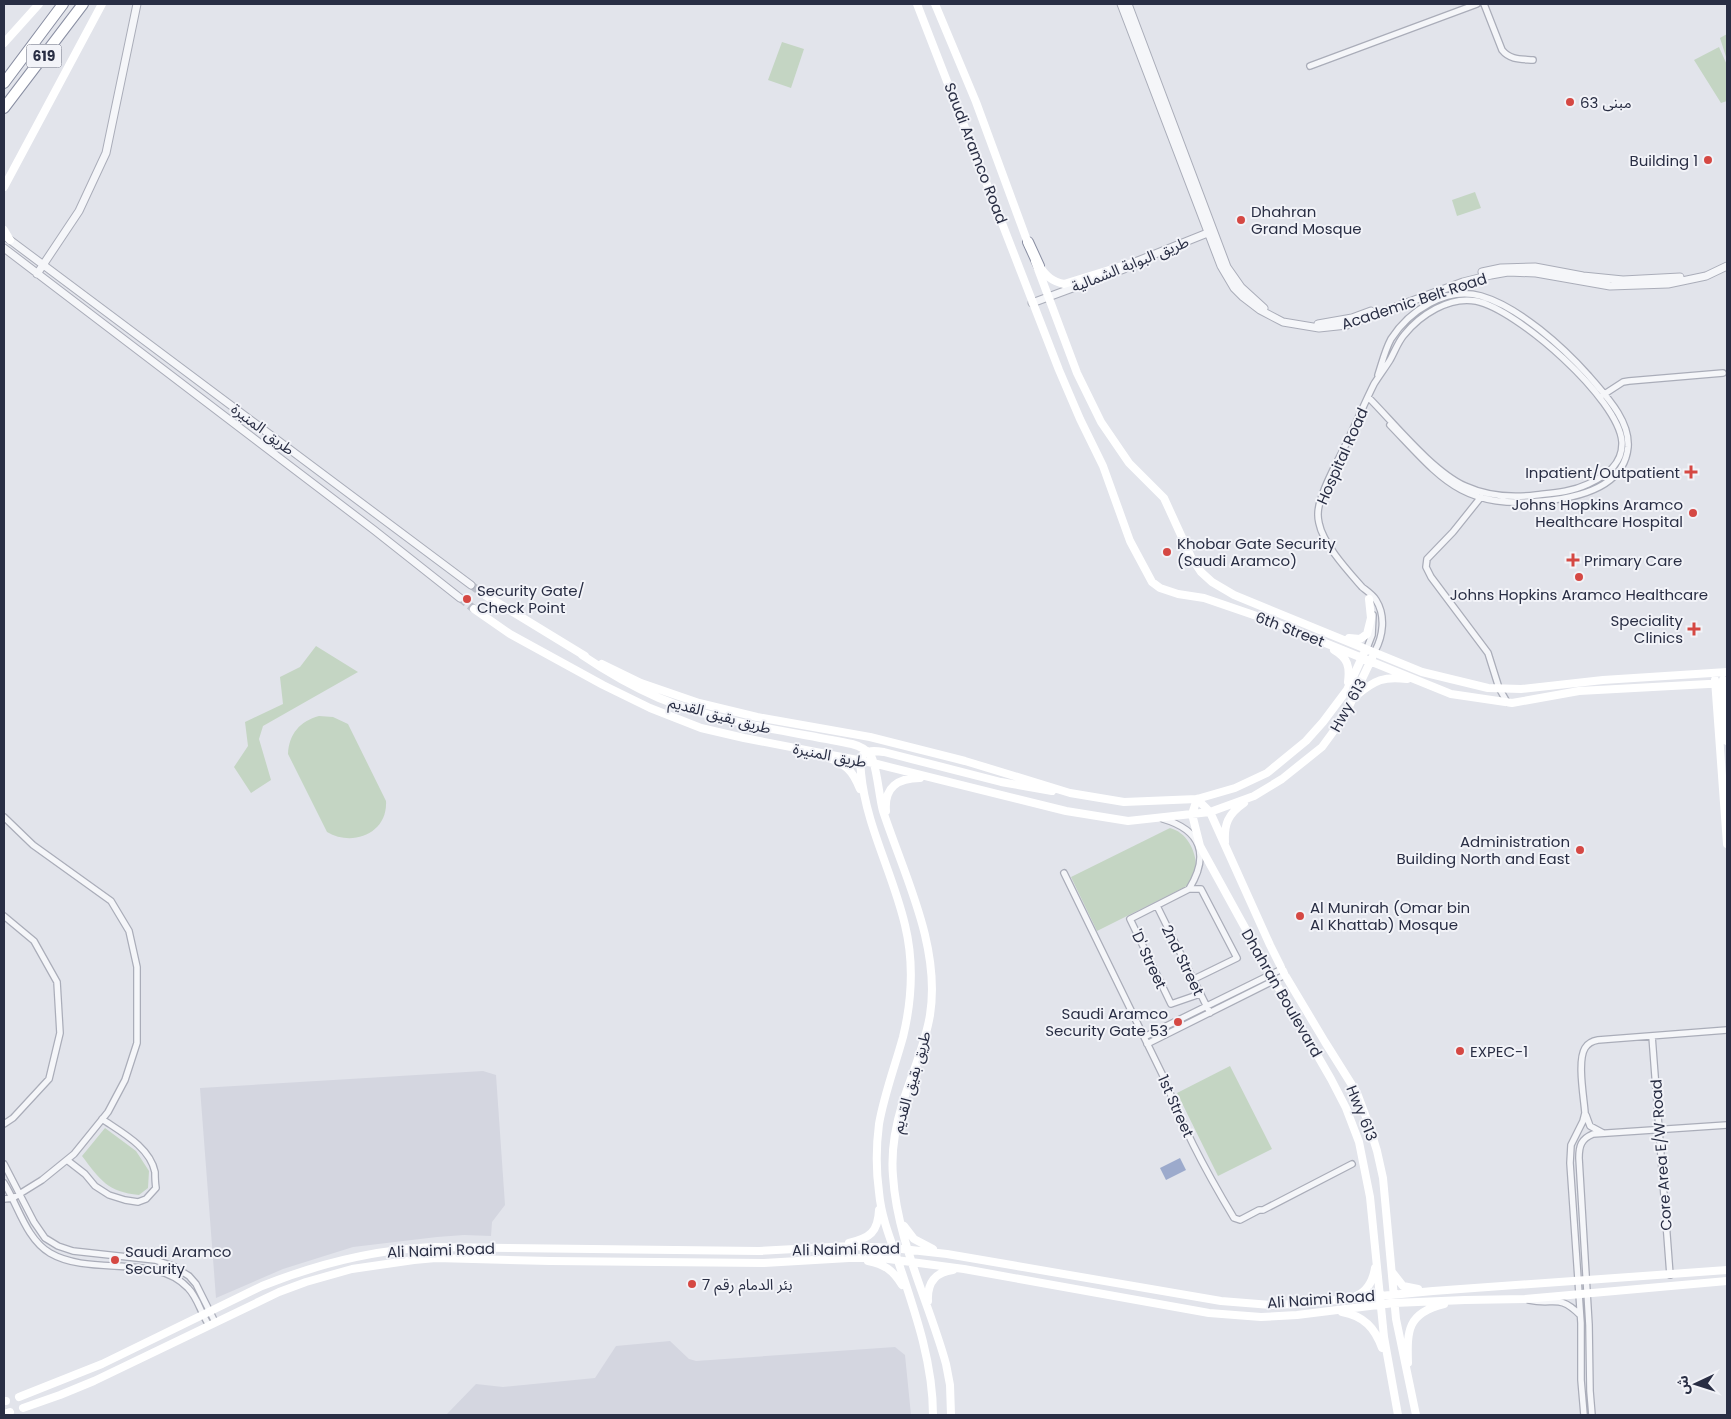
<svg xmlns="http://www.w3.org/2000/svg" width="1731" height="1419" font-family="Poppins,'Noto Sans Arabic',sans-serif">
  <rect width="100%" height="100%" fill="#e2e4eb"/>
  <path fill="#d4d6e0" d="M483 1071 496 1075 505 1205 492 1222 491 1236 464 1235 437 1237 353 1247 283 1269 216 1298 200 1088Z
    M670 1341 689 1359 696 1361 895 1347 905 1355 911 1415H446L476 1384 503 1387 595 1378 616 1346Z"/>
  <path fill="#c4d5c3" d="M1727 34V60L1720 38Z
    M782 42 804 49 791 88 768 80Z
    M1719 47 1727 65V101L1721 103 1694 60Z
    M1475 192 1481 208 1457 216 1452 200Z
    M316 646 358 672 263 726 259 739 271 780 251 793 234 767 248 746 245 722 283 704 280 677 300 667Z
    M319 716 333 717 348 724 386 801C388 834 352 847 327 832L288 754C289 734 300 721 319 716Z
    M1170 828C1186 832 1196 850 1196 866 1196 872 1192 879 1189 885L1097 931 1071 877Z
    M1230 1066 1272 1149 1218 1176 1177 1093Z
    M105 1128 136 1151 149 1171 148 1188 139 1195C108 1192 100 1180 82 1156Z"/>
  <path fill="#9caacc" d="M1180 1158 1186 1170 1166 1180 1160 1168Z"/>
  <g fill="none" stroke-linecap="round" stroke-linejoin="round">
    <path stroke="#bdc0ca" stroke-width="8" stroke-dasharray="8 4" stroke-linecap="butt" d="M471 585 485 595
      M460 598 474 609"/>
    <g stroke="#aaadb9" stroke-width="8">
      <path id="minor" d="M1484 4 1502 50C1510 60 1521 59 1533 60
        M1310 66 1477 4
        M1378 375C1382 363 1385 350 1391 339 1409 311 1446 286 1481 296 1519 307 1563 347 1589 376 1605 395 1630 420 1628 447 1624 488 1576 498 1543 501 1461 509 1442 479 1390 425
        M1603 395 1623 382 1629 381 1723 373
        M1368 397C1394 423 1432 471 1465 486 1487 496 1512 498 1536 495 1554 493 1571 492 1588 484 1606 476 1623 464 1622 442 1619 399 1517 309 1476 301 1449 296 1420 315 1404 335 1398 342 1395 351 1390 360 1385 368 1379 376 1374 384 1364 404 1355 426 1345 446 1337 463 1326 481 1321 499 1318 507 1317 515 1319 523 1323 544 1348 571 1362 587 1367 591 1373 595 1376 600 1386 616 1383 636 1375 651
        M1481 497 1453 532 1427 559 1426 567 1431 577 1488 653 1499 688 1507 702
        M1367 648 1372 635 1373 615
        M4 817 33 845 111 901 129 931 137 967V1043L125 1080 108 1112 74 1154 42 1180 13 1198 4 1199
        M1163 819C1201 830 1210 855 1189 889
        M1064 873 1166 1082C1183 1130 1208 1175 1234 1218L1240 1220 1259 1210H1263L1352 1164
        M1157 906 1210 1013
        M4 916 34 941 57 982 60 1033 49 1079 13 1118 4 1124
        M1192 980 1237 958 1201 889H1189L1130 919 1171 1004 1200 994
        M1652 1036 1670 1275
        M1144 1037 1282 969
        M1147 1044 1285 975
        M1586 1115 1590 1126 1603 1133
        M67 1160 85 1174 95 1186 109 1195 125 1200 138 1202 146 1199 156 1188C155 1182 155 1177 155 1172 150 1147 121 1132 102 1119
        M4 1164 34 1222 45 1238 58 1246 73 1251 155 1260 173 1266 189 1276 196 1284 215 1322
        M4 1183C18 1205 26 1239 50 1253 91 1277 156 1253 188 1288 198 1298 201 1314 209 1325
        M1529 1300C1554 1306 1558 1293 1580 1315
        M1584 1415 1581 1380V1323L1570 1163 1571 1145 1583 1121 1585 1113C1584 1098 1577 1061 1585 1048 1588 1043 1592 1041 1598 1040L1727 1030
        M1592 1415 1590 1391 1589 1325 1579 1158C1579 1146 1581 1139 1593 1134L1727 1125"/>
    </g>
    <g stroke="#aaadb9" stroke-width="9">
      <path id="tertiary" d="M1121 4 1221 266 1234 288 1243 297 1260 310 1283 322 1319 328 1347 325 1463 282 1491 275 1508 272 1536 273 1610 286 1668 284 1706 276 1727 266
        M1128 4 1227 267 1241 287 1264 308
        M6 237 471 585
        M4 248 374 530 460 598
        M1482 272 1501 268 1535 267 1583 276 1623 280 1680 277
        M37 274 79 211 106 153 137 4
        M1032 303 1124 269 1135 262 1210 232
        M1318 324 1352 318 1371 311"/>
    </g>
    <g stroke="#898ea2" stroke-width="12">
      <path id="motorway" d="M4 83 63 4
        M4 108 83 4
        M1028 242 1039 266"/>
    </g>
    <use href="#minor" stroke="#f5f6f9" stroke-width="5.5"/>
    <use href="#tertiary" stroke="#f5f6f9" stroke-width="7"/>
    <path stroke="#fff" stroke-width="8" d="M917 4 1059 370 1080 419 1103 466 1130 541 1152 582 1160 588 1178 594 1204 598 1271 621 1451 694 1512 703 1579 691 1727 683
      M935 4 976 102 1029 246
      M4 43 39 4
      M4 187 102 4
      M4 230 10 240
      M1035 261 1077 373 1101 422 1129 463 1164 498 1191 557 1201 572 1212 582 1234 595 1422 672 1488 688 1521 689 1603 680 1727 672
      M1040 267C1047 277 1052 281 1064 284L1135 262
      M485 595 585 656
      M474 609 510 634 603 685 650 708 701 728 744 738 873 763 1066 811 1128 821 1210 812 1254 796 1282 779 1322 747 1344 717 1372 658
      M1349 638 1360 639 1367 634 1371 618 1369 599
      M1334 650C1348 658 1350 667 1348 682
      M582 655C607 672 631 686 659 698 720 723 788 731 852 744 860 746 867 750 871 756 877 766 879 797 883 811 904 875 941 946 930 1015 925 1046 911 1075 902 1105 895 1128 891 1153 893 1176 897 1241 929 1302 946 1364L950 1385 951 1415
      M602 664 641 683 699 703 757 717 870 737 965 761 1070 793 1124 802 1197 799 1235 788 1267 773 1306 741 1323 722 1347 690 1364 653
      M1715 680 1727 844
      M1723 680 1727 741
      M1357 695C1375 680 1384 676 1407 679
      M827 757C846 765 852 769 860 789
      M1197 799 1210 812 1270 945 1285 975 1325 1042 1357 1093 1369 1125 1377 1151 1383 1178 1396 1319 1416 1415
      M1197 799 1192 814 1200 846 1271 975 1331 1079 1346 1108 1359 1142 1370 1197 1384 1337 1398 1415
      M886 811C884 787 898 778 920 778
      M1225 842C1224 824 1228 814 1244 803
      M904 1226 914 1239 933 1249
      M849 1243C870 1238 878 1232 879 1210
      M868 1261C884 1264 893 1270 902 1285
      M1392 1272 1403 1286 1418 1289
      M1356 1296C1368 1291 1373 1280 1375 1268
      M928 1301C927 1283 935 1272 953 1270
      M1342 1312C1364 1316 1375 1328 1382 1348
      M1408 1363C1407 1331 1407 1313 1444 1304
      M19 1397 102 1364 262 1286C317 1264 372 1250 432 1247L759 1251 851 1246 893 1248 947 1254 1221 1301 1271 1305 1295 1304 1433 1291 1727 1270
      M4 1401H6
      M23 1408 60 1395 94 1381 279 1292 306 1282 352 1269 414 1260 436 1258 550 1261 764 1263 849 1258H881L964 1269 1209 1313 1261 1317 1297 1315 1394 1303 1465 1300 1525 1299 1727 1281
      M4 1414 10 1412
      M933 1415C933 1361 914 1309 897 1258 889 1236 881 1215 879 1192 876 1170 876 1147 879 1124 884 1095 895 1066 903 1037 912 1000 914 962 905 925 893 873 866 826 861 773 861 768 859 762 861 758 864 749 877 751 884 752L1001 782 1052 791"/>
    <use href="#motorway" stroke="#fff" stroke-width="10"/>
  </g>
  <g fill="#d54843" stroke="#f2f3f8" stroke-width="2">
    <circle cx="1570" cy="102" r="5"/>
    <circle cx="1708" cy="160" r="5"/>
    <circle cx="1241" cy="220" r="5"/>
    <path d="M1688.5 464.5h5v5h5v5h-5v5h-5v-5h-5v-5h5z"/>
    <circle cx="1693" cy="513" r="5"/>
    <circle cx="1167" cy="552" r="5"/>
    <path d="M1570.5 552.5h5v5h5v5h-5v5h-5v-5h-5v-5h5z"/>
    <circle cx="1579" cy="577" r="5"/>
    <circle cx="467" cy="599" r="5"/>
    <path d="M1691.5 621.5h5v5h5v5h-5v5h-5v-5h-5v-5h5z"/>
    <circle cx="1580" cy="850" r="5"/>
    <circle cx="1300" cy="916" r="5"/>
    <circle cx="1178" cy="1022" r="5"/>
    <circle cx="1460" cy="1051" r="5"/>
    <circle cx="115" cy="1260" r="5"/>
    <circle cx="692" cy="1284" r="5"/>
  </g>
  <g text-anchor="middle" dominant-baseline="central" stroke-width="4" stroke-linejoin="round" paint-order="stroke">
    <rect fill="#f2f3f8" stroke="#65697a" stroke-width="1" x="26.5" y="44.5" width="35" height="23" rx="4"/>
    <g font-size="14" font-weight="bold" fill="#292e44">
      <text x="44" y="56">619</text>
    </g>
    <g font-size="15" fill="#292e44" stroke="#f2f3f8" text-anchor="start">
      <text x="1580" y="102">مبنى 63</text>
      <text x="1698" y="160" text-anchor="end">Building 1</text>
      <text x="1251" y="211">Dhahran<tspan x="1251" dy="17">Grand Mosque</tspan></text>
      <text x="1680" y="472" text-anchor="end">Inpatient/Outpatient</text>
      <text x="1683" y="504" text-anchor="end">Johns Hopkins Aramco<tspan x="1683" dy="17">Healthcare Hospital</tspan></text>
      <text x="1177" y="543">Khobar Gate Security<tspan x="1177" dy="17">(Saudi Aramco)</tspan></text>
      <text x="1584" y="560">Primary Care</text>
      <text x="477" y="590">Security Gate/<tspan x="477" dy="17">Check Point</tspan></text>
      <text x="1579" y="594" text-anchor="middle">Johns Hopkins Aramco Healthcare</text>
      <text x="1683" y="620" text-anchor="end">Speciality<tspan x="1683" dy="17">Clinics</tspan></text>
      <text x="1570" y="841" text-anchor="end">Administration<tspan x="1570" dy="17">Building North and East</tspan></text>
      <text x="1310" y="907">Al Munirah (Omar bin<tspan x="1310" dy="17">Al Khattab) Mosque</tspan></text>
      <text x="1168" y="1013" text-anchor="end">Saudi Aramco<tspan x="1168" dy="17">Security Gate 53</tspan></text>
      <text x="1470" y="1051">EXPEC-1</text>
      <text x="125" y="1251">Saudi Aramco<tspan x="125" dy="17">Security</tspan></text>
      <text x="702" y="1284">بئر الدمام رقم 7</text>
    </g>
    <g font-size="15" fill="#292e44" stroke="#f2f3f8">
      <text transform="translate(976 153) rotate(69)">Saudi Aramco Road</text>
      <text transform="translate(1130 264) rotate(-22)">طريق البوابة الشمالية</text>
      <text transform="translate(1414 301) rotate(-18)">Academic Belt Road</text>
      <text transform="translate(263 429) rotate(37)">طريق المنيرة</text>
      <text transform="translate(1342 456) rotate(-66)">Hospital Road</text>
      <text transform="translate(1290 629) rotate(21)">6th Street</text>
      <text transform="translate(1348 705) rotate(-61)">Hwy 613</text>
      <text transform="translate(720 715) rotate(15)">طريق بقيق القديم</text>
      <text transform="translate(830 755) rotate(11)">طريق المنيرة</text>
      <text transform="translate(1149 959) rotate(65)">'D' Street</text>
      <text transform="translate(1183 960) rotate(64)">2nd Street</text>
      <text transform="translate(1282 993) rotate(60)">Dhahran Boulevard</text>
      <text transform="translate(911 1082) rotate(-74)">طريق بقيق القديم</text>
      <text transform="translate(1176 1106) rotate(66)">1st Street</text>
      <text transform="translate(1362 1113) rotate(68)">Hwy 613</text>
      <text transform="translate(1661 1155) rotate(-94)">Core Area E/W Road</text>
      <text transform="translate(846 1249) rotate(-1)">Ali Naimi Road</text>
      <text transform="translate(441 1250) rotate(-2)">Ali Naimi Road</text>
      <text transform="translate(1321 1299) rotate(-4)">Ali Naimi Road</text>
    </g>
  </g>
  <rect width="1731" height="1419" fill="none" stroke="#292e44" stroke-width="10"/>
  <g transform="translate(1696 1384) rotate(266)" stroke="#f2f3f8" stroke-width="4" paint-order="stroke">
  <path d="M0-4L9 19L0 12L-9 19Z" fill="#292e44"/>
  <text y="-8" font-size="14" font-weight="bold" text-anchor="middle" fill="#292e44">ش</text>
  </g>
</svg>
